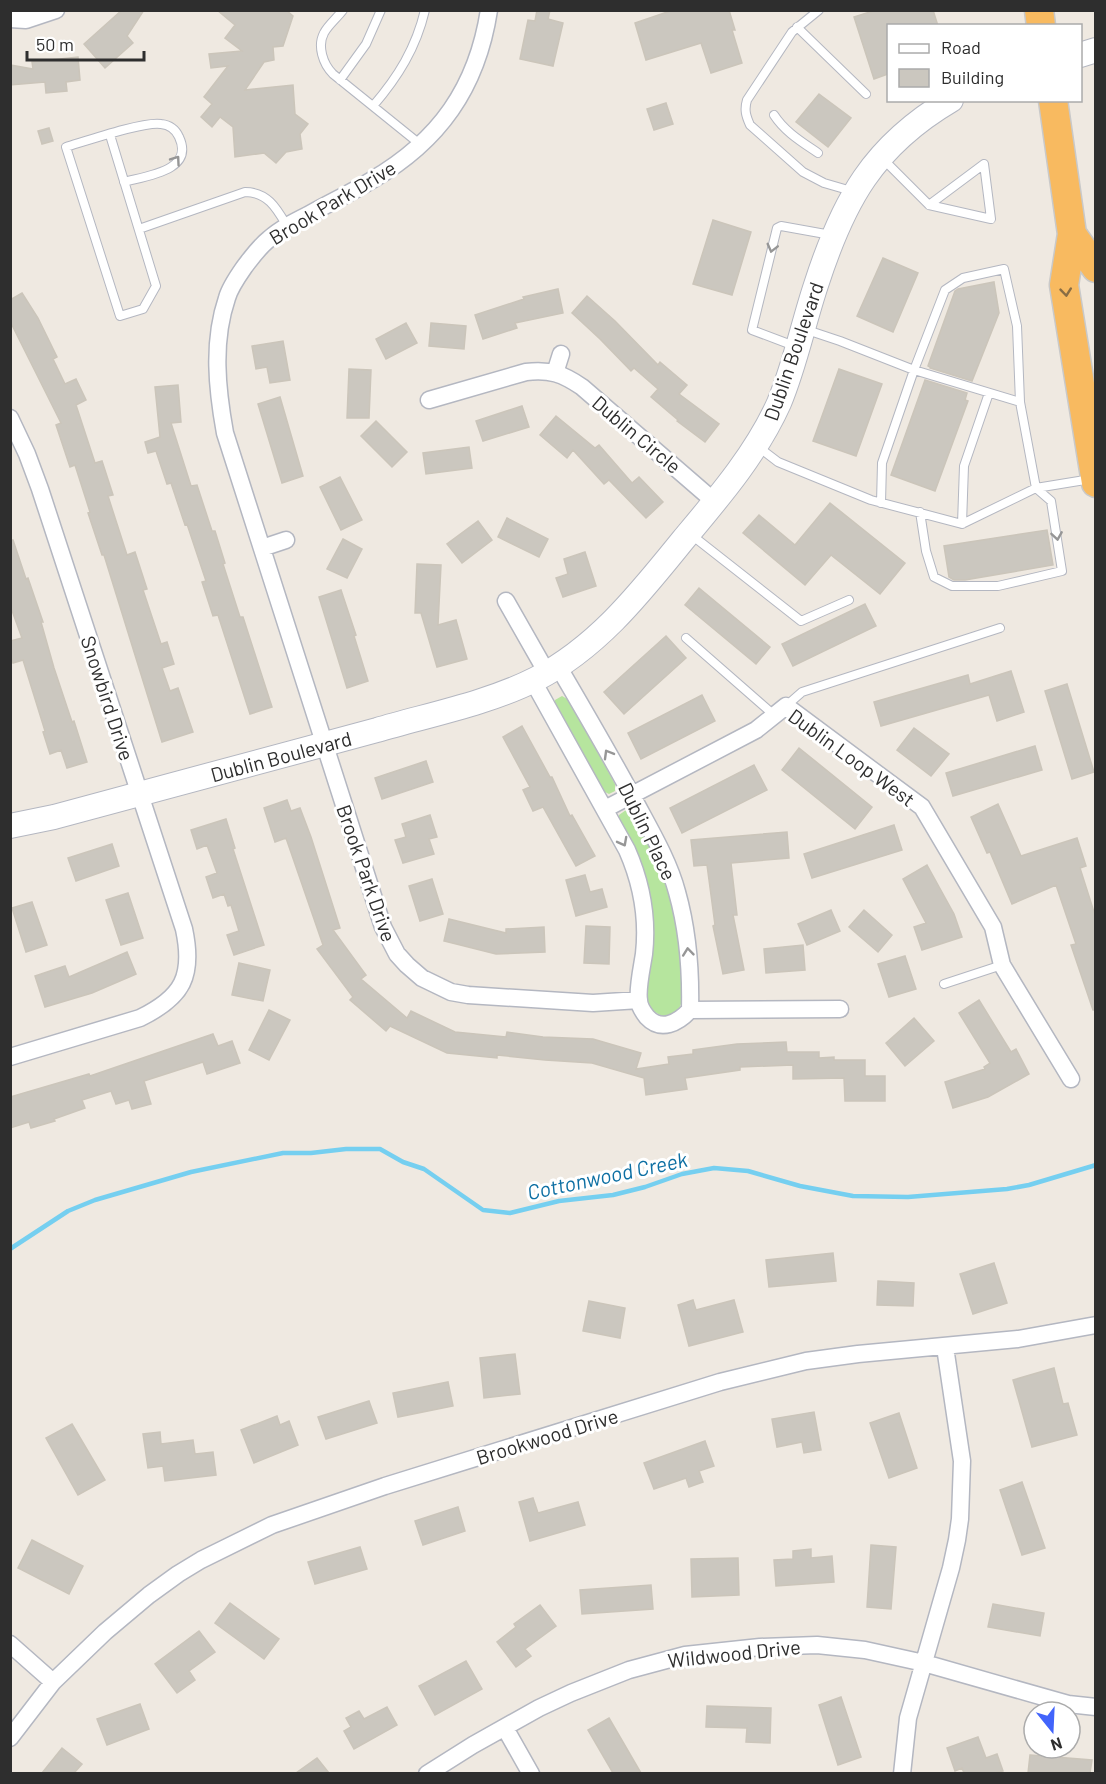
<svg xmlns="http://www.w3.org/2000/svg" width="1106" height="1784" font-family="Barlow,sans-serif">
  <rect width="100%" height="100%" fill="#efe9e1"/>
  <path fill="#b6e59e" d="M562 696 569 700 615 784V791L609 794 603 791 555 704V700Z
    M626 810C635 816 639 826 644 836 669 882 679 925 682 977 683 986 685 996 681 1004 678 1013 672 1015 664 1017L651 1010 646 998 654 929 648 885 639 856 619 819V815Z"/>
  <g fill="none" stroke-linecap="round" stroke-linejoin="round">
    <path stroke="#75cff0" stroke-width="4.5" d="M10 1249 68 1211 95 1200 191 1172 283 1153H311L346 1149H380L403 1162 424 1169 483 1210 510 1213 559 1201 613 1195 645 1187 682 1174 714 1168 748 1171 800 1186 853 1196 908 1197 1007 1189 1029 1185 1096 1165"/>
  </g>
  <path fill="#cbc7bf" stroke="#cbc5ba" stroke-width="1.5" d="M122 10H144L127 36 133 43 105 68 84 44Z
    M217 10H286L293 16 283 46 273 47 274 60 264 62 245 90 293 85 295 114 308 124 300 134 302 149 286 152 276 163 264 153 235 157 233 127 220 117 212 127 201 117 212 104 204 97 228 66 211 68 209 54 242 51 225 38 235 25Z
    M537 10H550L548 19 563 23 553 66 520 59 528 20 535 21Z
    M673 10H729L735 30H732L742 63 711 73 701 43 646 60 635 23Z
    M876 10H933L938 26H888V74L874 79 854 17Z
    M78 57 80 80 66 82 67 91 46 93 45 82 10 85V65L33 69 32 62Z
    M819 94 851 118 828 147 796 122Z
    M666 103 673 124 654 130 647 109Z
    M49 128 53 141 42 144 38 131Z
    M713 220 751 232 732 295 693 284Z
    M883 258 918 273 893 332 857 316Z
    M994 282 999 313 972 381 930 368V367L928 366 955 291 958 289Z
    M558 289 563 313 515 323 517 328 483 339 475 315 524 299 523 297Z
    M22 293 38 318 57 357 53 359 65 384 76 379 86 400 76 405 95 463 102 461 113 495 108 496 127 555 135 552 147 589 143 590 161 644 167 642 174 664 162 668 170 691 178 688 193 732 162 742 104 555H102L88 513 90 512 75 465 70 467 56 425 61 423 10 321V300Z
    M587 296 615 321 658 365 660 362 687 385 679 394 719 424 705 442 677 421 678 420 651 397 658 389 634 368 631 371 600 339 572 313Z
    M406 323 417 343 386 359 376 339Z
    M431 323 466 326 464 349 429 346Z
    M283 341 290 380 270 383 267 367 256 369 252 346Z
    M349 369 371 370 369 418H347Z
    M839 369 882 384 856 456 813 441Z
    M925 380 967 393 965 400 968 401 935 491 891 475Z
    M178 385 181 422 171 423 191 486 197 485 212 531H215L225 563 223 564 240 617H243L272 707 250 714 218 615 213 616 202 582 206 581 187 524 185 525 171 483 167 484 156 451 148 453 145 442 160 437 155 387Z
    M280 397 303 476 282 483 258 404Z
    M522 406 529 427 483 441 476 421Z
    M556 416 595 448 599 445 632 483 639 477 663 502 646 518 609 480 604 484 573 450 567 458 540 435Z
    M376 421 407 452 392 467 361 436Z
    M469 447 472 468 426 474 423 453Z
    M340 477 362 520 341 530 320 487Z
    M830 503 905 563 880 594 831 555 805 585 743 533 759 515 795 545Z
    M507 518 548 539 539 557 498 537Z
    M478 521 492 540 462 563 447 544Z
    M1047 530 1053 565 965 580H954L949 577 944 546Z
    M343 539 362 549 347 578 327 569Z
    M10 540H13L26 579 28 578 43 622H41L54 668 72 722 74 721 87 762 67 768 61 750 50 754 43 732 45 731 23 660 13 663 10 654V641L22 638 10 605Z
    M585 552 596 586 563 597 556 578 568 574 564 559Z
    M417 564 441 565 438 625 456 620 467 659 437 667 421 613H415Z
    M699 588 770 647 756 664 685 605Z
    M341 590 356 635 354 636 368 681 347 688 319 597Z
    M865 604 876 626 793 666 782 644Z
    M666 636 686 658 624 714 604 692Z
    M1011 671 1024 712 997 721 989 695 881 726 874 702 968 675 970 684Z
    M1067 684 1094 772 1072 779 1045 691Z
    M702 695 715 721 641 759 628 733Z
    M522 726 550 777H552L570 816 572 815 595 856 576 866 543 807 533 811 523 790 530 787 503 737Z
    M914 728 949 754 931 776 897 750Z
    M1035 746 1042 770 953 796 946 773Z
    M799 748 872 807 855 829 782 770Z
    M426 761 433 782 382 799 375 778Z
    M754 765 767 790 682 833 670 808Z
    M287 800 291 811 300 808 311 837 340 928 333 930 366 975 361 979 407 1018 411 1011 455 1032 506 1037 507 1032 543 1037 593 1039 641 1053 636 1069 669 1064 668 1057 693 1054V1050L737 1044 786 1042 787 1052H819V1058L834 1057V1060H865V1076H885V1101H845L844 1078 793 1079V1065L740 1067V1070L685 1078 687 1089 646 1095 644 1078 592 1063 545 1060 497 1055V1058L447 1053 390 1026 386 1031 350 1000 353 997 317 949 323 945 286 838 275 842 264 808Z
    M998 804 1021 856 1077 838 1086 866 1080 868 1095 915V1010H1093L1071 945 1076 944 1056 885 1012 904 990 852 987 853 971 817Z
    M430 815 437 837 429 839 434 854 403 863 395 840 406 837 402 824Z
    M226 819 235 848 233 849 264 945 234 955 227 935 239 931 231 905 228 906 224 894 213 898 206 877 217 873 207 845 197 849 191 830Z
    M894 825 902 850 812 878 804 854Z
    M787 832 789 858 731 863 737 915H733L744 970 723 974 713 926 715 925 707 865 694 866 691 840Z
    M112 844 119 866 76 881 68 858Z
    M927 865 954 914 962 937 922 950 914 927 926 923 903 879Z
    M585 875 590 892 602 889 607 907 576 916 566 880Z
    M432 879 443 914 420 921 409 886Z
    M128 893 143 938 121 945 106 900Z
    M32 902 47 945 26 952 12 908Z
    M831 910 840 931 807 945 798 924Z
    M864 910 892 935 878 952 849 927Z
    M449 919 506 933V929L544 927 545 952 496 954 444 941Z
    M586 926 610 927 609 964 584 963Z
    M803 945 805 970 766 973 764 949Z
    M127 952 136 974 92 993 45 1007 35 976 65 966 69 977Z
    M905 956 916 989 889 997 878 964Z
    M239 963 270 970 263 1001 232 995Z
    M979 1000 1011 1052 1016 1049 1029 1074 988 1097 953 1108 945 1082 985 1069 984 1067 990 1063 959 1013Z
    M269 1010 290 1020 269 1060 249 1050Z
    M914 1018 934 1041 905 1066 886 1043Z
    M213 1034 218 1046 232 1041 240 1063 207 1074 203 1062 144 1081 151 1104 132 1109 129 1100 116 1104 111 1091 82 1100 85 1108 54 1119 55 1121 31 1128 29 1122 10 1128V1097L89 1074 90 1076Z
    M833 1253 836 1281 769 1287 766 1260Z
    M994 1263 1007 1303 973 1314 960 1274Z
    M878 1281 914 1283 913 1306 877 1305Z
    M693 1300 696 1310 734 1300 743 1332 689 1346 678 1305Z
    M589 1301 625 1308 620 1338 583 1331Z
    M515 1354 520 1394 484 1398 480 1358Z
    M1054 1368 1063 1404 1068 1403 1077 1435 1032 1447 1013 1380Z
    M448 1382 453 1406 398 1417 393 1393Z
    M369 1401 377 1423 326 1439 318 1417Z
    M814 1412 821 1450 804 1453 802 1442 777 1447 772 1419Z
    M899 1413 917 1468 889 1478 870 1423Z
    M277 1416 280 1425 289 1421 298 1445 254 1463 241 1430Z
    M72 1424 105 1480 78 1495 46 1438Z
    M160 1432 161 1444 193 1440 195 1454 213 1452 216 1475 165 1481 163 1466 148 1468 143 1434Z
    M705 1441 714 1466 699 1471 703 1482 689 1487 686 1478 654 1489 644 1463Z
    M1022 1482 1045 1548 1022 1555 1000 1490Z
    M533 1498 538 1513 578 1502 585 1525 530 1541 519 1502Z
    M458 1507 465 1531 423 1545 415 1521Z
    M32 1540 83 1566 69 1594 18 1568Z
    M871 1545 896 1547 891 1609 867 1607Z
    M360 1547 367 1569 315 1584 308 1562Z
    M811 1549V1558L832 1556 834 1582 776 1586 774 1560 793 1559V1551Z
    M738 1558 739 1595 692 1597 691 1559Z
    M651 1585 653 1609 582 1614 580 1590Z
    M230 1603 279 1639 264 1659 215 1623Z
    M993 1604 1044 1613 1040 1636 988 1627Z
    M540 1605 556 1626 525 1649 531 1656 516 1667 497 1642 516 1627 514 1624Z
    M199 1631 215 1652 189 1671 195 1680 177 1693 155 1664Z
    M466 1661 482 1689 435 1715 419 1686Z
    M841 1697 861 1757 838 1765 819 1705Z
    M140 1704 149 1729 107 1745 97 1719Z
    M707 1706 771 1708 770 1743 746 1742 747 1728 706 1727Z
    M387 1707 397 1725 354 1749 344 1731 351 1727 346 1718 359 1711 364 1719Z
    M609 1718 641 1773H613L588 1730Z
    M978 1737 986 1758 997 1754 1003 1771 995 1773H964L962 1768 955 1771 947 1748Z
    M62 1748 82 1764 74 1773H42Z
    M1030 1755 1092 1760 1090 1773H1028Z
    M317 1758 329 1773H296Z"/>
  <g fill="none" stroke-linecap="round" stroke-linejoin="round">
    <g stroke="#b4b7c1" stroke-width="10">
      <path id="service" d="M343 10C337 18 328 25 324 33 317 46 323 64 333 74L421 145
        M819 10 792 32 747 100C744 110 746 116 750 125L803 172 824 183 855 192
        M797 27 866 94
        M340 80 366 44 381 10
        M373 106C398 77 416 48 425 10
        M774 115C785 132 802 142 818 153
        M110 135 156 286 143 309 120 316 66 147C86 141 144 121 161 124 170 125 176 130 179 137 195 171 146 176 124 182
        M883 159 929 205 991 219 984 164 929 205
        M139 229 245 192C268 192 277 209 287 226
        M804 329 840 341 914 370 945 290 963 278 1004 269 1017 326 1020 402 1036 488 1091 479
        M797 347 752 330 777 228 781 226 831 235
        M757 446 778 462 871 500 962 524 1036 488 1051 501 1062 571 998 586H952L934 577 926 551 920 512
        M881 503 882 463 914 370 1020 402
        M962 524 964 466 989 393
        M689 533 801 621 849 600
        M686 638 774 715
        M786 706 802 692 1000 628
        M944 984 1002 965"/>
    </g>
    <g stroke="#b4b7c1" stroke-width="19">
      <path id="minor" d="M489 10C477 88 439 141 372 180 351 193 329 203 308 215 294 222 280 229 269 239 259 247 252 257 245 266 238 276 230 287 227 298 212 342 217 389 225 433L383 927 397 954 407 965 422 978 451 992 468 995 593 1003 639 1000
        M10 19 26 20 56 10
        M555 373 561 354
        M429 400 526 372C550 369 563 374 582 387L715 502
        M10 418 27 454 40 489 184 929C194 976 183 997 140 1018L10 1057
        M262 548 286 540
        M506 601 547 673
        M558 666C585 712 612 758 637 805 652 833 669 862 677 892 688 931 691 970 690 1010
        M533 681 627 850C642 884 648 918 644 954 642 967 637 989 639 1000 639 1006 643 1012 647 1017 661 1032 678 1023 690 1010L840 1009
        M605 809 756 730 786 706 922 807 993 927 1002 965 1071 1079
        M10 1644 53 1682
        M505 1728 531 1774
        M10 1738 53 1682 105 1632 149 1595 178 1574 201 1560 272 1525 385 1486 720 1382 806 1361 858 1354 1018 1339 1096 1325
        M427 1774 473 1745 539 1708 571 1693 629 1670 685 1655 760 1647 817 1645 865 1650 924 1663 1068 1704 1096 1707
        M902 1774 908 1718 951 1568 957 1540 960 1519 962 1461 945 1347"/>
    </g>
    <g stroke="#b4b7c1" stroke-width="26">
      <path id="secondary" d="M1080 55 1096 50
        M10 826 54 817C161 788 269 760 377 730 428 715 489 703 536 679 598 647 640 593 683 540 719 497 756 454 779 403 795 365 803 324 816 285 843 201 873 146 951 100"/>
    </g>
    <g stroke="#c9c9c9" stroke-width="31">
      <path id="trunk" d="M1039 10 1041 26
        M1053 100 1072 234 1064 285 1096 483
        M1072 234 1096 268"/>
    </g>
    <use href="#service" stroke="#fff" stroke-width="8"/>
    <use href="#minor" stroke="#fff" stroke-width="16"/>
    <use href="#secondary" stroke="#fff" stroke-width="24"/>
    <use href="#trunk" stroke="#f8ba60" stroke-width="28"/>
  </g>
  <defs><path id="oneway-chevron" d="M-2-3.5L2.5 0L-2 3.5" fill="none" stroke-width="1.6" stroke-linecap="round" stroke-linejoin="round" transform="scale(1.5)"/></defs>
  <g stroke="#969696">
    <use href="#oneway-chevron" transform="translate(176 160) rotate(-55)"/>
    <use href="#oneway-chevron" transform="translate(772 248) rotate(104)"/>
    <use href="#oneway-chevron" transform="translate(1057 536) rotate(81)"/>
    <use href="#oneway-chevron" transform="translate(608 754) rotate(-120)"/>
    <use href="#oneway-chevron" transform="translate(623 842) rotate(62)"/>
    <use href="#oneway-chevron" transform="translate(688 952) rotate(-96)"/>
  </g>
  <use stroke="#896d44" href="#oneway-chevron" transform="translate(1066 292) rotate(84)"/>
  <g text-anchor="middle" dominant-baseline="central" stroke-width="6" stroke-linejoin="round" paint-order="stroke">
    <g font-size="20" fill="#2e2e2e" stroke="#fff">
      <text transform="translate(332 202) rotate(-31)">Brook Park Drive</text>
      <text transform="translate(793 351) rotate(-71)">Dublin Boulevard</text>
      <text transform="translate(637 434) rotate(40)">Dublin Circle</text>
      <text transform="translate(108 698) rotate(72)">Snowbird Drive</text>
      <text transform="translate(281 756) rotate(-15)">Dublin Boulevard</text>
      <text transform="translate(852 757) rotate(36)">Dublin Loop West</text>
      <text transform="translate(648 831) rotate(64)">Dublin Place</text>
      <text transform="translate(367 873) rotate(71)">Brook Park Drive</text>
      <text transform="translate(547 1436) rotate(-17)">Brookwood Drive</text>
      <text transform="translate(734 1653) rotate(-6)">Wildwood Drive</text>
    </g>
    <g font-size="21" font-style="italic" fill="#0d6fa3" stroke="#fff">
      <text transform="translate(607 1175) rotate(-12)">Cottonwood Creek</text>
    </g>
  </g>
  <rect width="1106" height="1784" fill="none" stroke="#2e2e2e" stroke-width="24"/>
  <rect x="887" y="24" width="195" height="78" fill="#ffffff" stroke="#ababab" stroke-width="1.5"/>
  <rect x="899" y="44" width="30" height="9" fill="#ffffff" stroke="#ababab" stroke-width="1.5"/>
  <text x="941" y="54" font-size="18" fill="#2e2e2e">Road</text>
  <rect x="899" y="69" width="30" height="18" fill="#cbc7bf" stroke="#ababab" stroke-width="1.5"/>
  <text x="941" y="84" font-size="18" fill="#2e2e2e">Building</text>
  <g transform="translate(1052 1730) rotate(162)"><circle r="28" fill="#ffffff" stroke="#ababab" stroke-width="1.5"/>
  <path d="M0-4.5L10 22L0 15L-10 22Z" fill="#4264fb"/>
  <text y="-9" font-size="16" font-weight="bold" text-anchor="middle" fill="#2e2e2e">N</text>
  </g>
  <path d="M27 51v9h117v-9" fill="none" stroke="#2e2e2e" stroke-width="3"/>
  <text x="36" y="51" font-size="18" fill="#2e2e2e" stroke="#ffffff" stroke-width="4.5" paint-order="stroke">50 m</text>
</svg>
